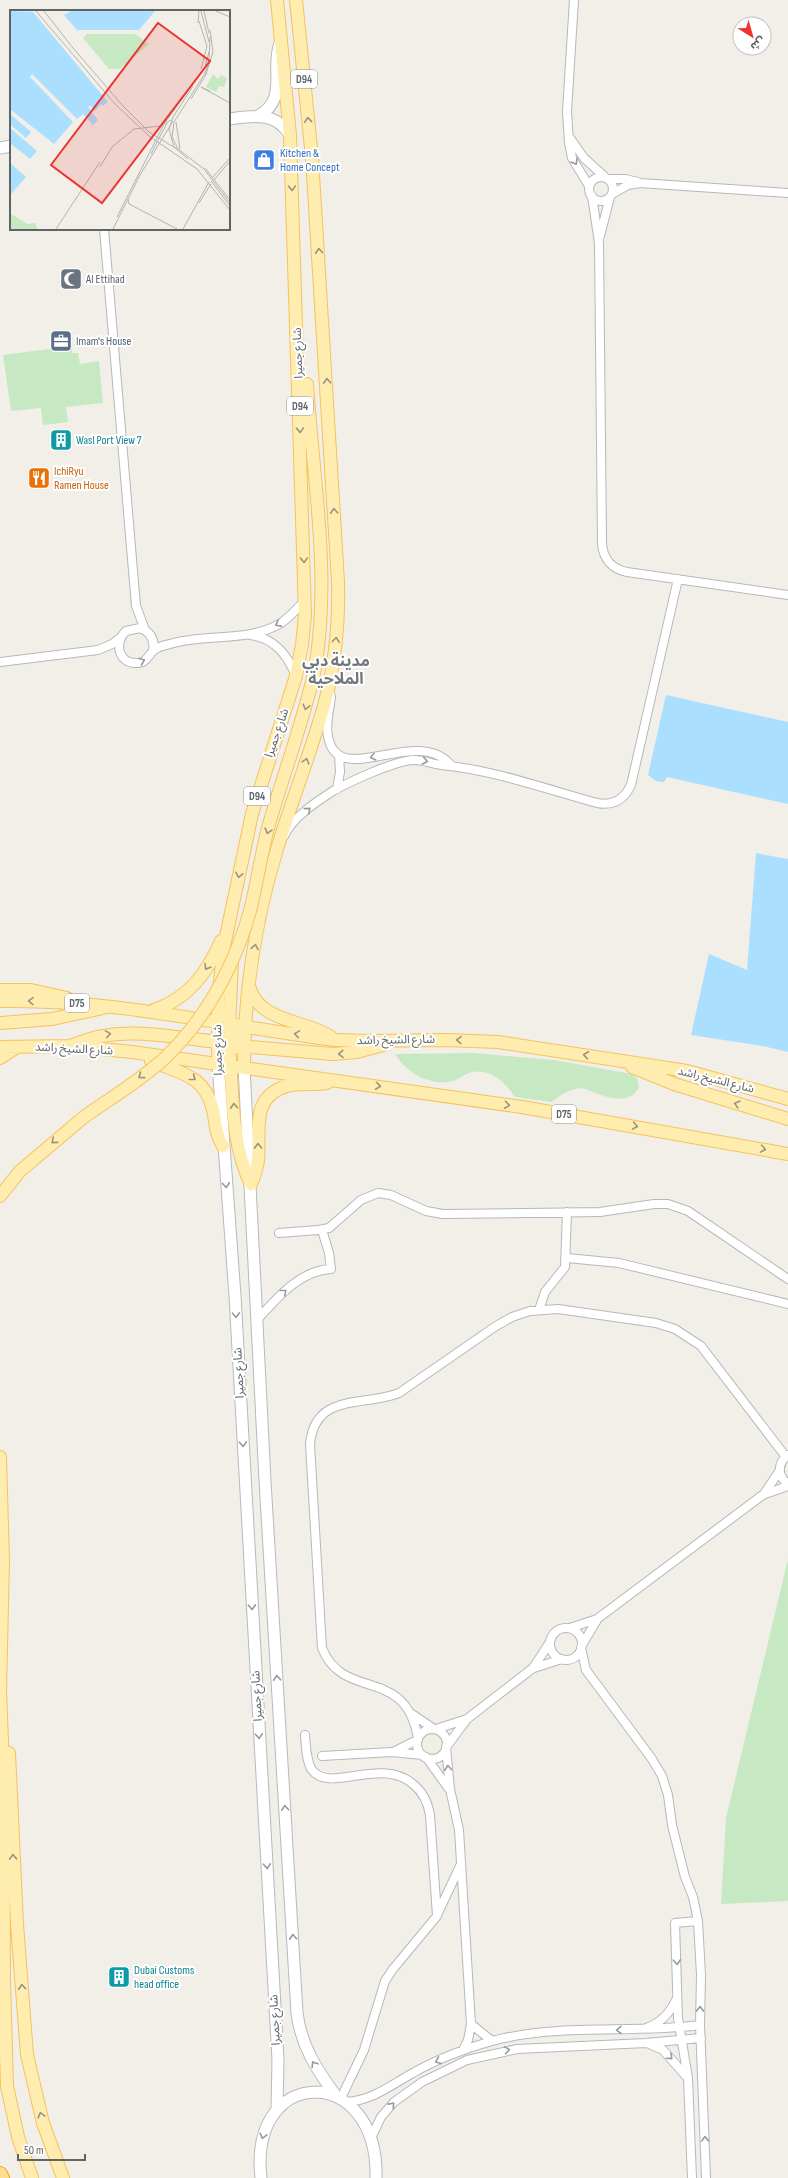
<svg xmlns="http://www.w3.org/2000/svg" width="788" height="2178" font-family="'Sofia Sans Condensed','Noto Sans Arabic',sans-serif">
  <rect width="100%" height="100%" fill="#f1efe8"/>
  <path fill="#c6e9c4" d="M72 346V353H78L80 364 99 361 103 403 66 407 68 422 43 425 41 408 11 411 3 355Z
    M474 1053 554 1060 632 1074 637 1078 639 1087C628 1110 598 1093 582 1088 570 1089 561 1094 552 1102L515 1097C504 1081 489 1067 469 1073 463 1075 458 1080 452 1081 431 1087 405 1072 395 1054Z
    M788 1559V1901L721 1904 726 1818Z"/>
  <path fill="#aadfff" d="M666 695 788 722V804L667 777 664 782 656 781 648 775Z
    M756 853 788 859V1052L763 1046 691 1035 709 954 747 970Z"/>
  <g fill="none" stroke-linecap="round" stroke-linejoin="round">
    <g stroke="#b5b8bc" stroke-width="10">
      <path id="street" d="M574 0 567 111 569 143 572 158 589 186
        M570 138 584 158 605 177
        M589 189a12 12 0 1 1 24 0a12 12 0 1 1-24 0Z
        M608 179H625L638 182
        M612 194 628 185 640 183 788 193
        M592 196 599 243 602 543C603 559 612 569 627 572L788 595
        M104 229 136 606 145 630
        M600 236 610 197
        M250 635C274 638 287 654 296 676
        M153 651C155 640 151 632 140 628L126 631C114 642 118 664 137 663 146 663 148 656 153 651 157 647 165 645 170 644 206 633 248 643 281 623 290 617 298 608 305 600
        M0 662 98 650 112 644 120 638
        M331 696C330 709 325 723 328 736 337 791 415 725 450 764
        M337 789 340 772 339 755
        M284 836C293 817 316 802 333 791 351 781 392 762 412 760 423 759 431 764 441 765 494 770 546 789 597 803 613 806 624 800 631 785L678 579
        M279 1233 318 1230 329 1228 361 1200 378 1193 391 1195 426 1211 443 1214 600 1212 654 1204H668L688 1211 788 1279
        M567 1258 619 1263 788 1304
        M539 1310 545 1292 565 1267 567 1212
        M257 1320C276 1299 300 1270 331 1269L329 1253 322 1230
        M788 1455C777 1463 777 1476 788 1484
        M765 1494 788 1486
        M550 1644a16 16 0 1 1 32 0a16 16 0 1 1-32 0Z
        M570 1628 597 1619 764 1494 780 1470
        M582 1645 597 1620
        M581 1648 586 1670 652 1759 662 1776 668 1795 672 1825 685 1877 693 1897 698 1921 701 1975 700 2025 706 2178
        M534 1668 562 1659
        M412 1714 434 1729
        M436 1729 467 1719
        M417 1744a15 15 0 1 1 30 0a15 15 0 1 1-30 0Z
        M305 1735C306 1746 306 1761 312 1770 330 1794 380 1756 413 1784 423 1792 428 1803 430 1815L437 1916 393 1969 385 1981 364 2050 341 2098
        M418 1739C406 1664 344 1703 322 1648L310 1444C315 1392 364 1407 399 1393L496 1326 512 1317 530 1311 558 1309 656 1323 675 1329 701 1346 786 1457
        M447 1746 467 1719 533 1668 550 1642
        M446 1747 450 1789 459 1830 471 2024 468 2040 463 2050
        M393 1752 417 1740
        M322 1756 392 1752 422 1755
        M426 1757 449 1789
        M437 1915 461 1864
        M471 2024 492 2041
        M646 2028C661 2023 670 2013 676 2000
        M647 2043 663 2050 686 2076
        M347 2102C373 2100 391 2085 413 2073 437 2059 464 2049 492 2041 559 2023 631 2034 700 2025
        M371 2138 381 2117 394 2102 422 2082 467 2060 517 2049 646 2043 701 2038
        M692 2178 688 2078 678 2018 675 1923 698 1921"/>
    </g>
    <g stroke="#b6babf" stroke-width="13">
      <path id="secondary" d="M258 116C289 100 270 69 280 43
        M229 119C252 116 275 111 290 135
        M0 148 11 146
        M218 1063 235 1296 278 2060 277 2109
        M244 1067 265 1481 297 2013C301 2046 317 2070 336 2096
        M261 2178C248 2064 379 2063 376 2178"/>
    </g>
    <g stroke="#f5c25d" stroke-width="14">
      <path id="primary" d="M307 384C313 479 331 574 315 669
        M249 986C259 1023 304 1019 331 1037
        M0 990H31L67 998
        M0 1001C116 999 222 1026 336 1040L370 1041 445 1040 498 1042 687 1071 788 1099
        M154 1010C188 999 207 973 221 941
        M0 1023 52 1019 103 1008
        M229 1030 232 961
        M73 1045C120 1024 169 1037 218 1042L231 1038 244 1025
        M0 1047 71 1046 132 1052 522 1107 788 1154
        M0 1058 17 1047
        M230 1058C233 1101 232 1146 251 1184
        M151 1061C179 1073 205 1074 213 1110 216 1123 215 1134 223 1146
        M218 1063V998L224 946 252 814 296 676 302 645 305 615 290 135 277 0
        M218 1063 224 1054 238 1046 333 1054 357 1052 383 1045
        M244 1067C244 995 256 918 277 849 292 800 311 752 325 702 335 664 339 622 338 582L312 158 296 0
        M632 1067 674 1084 788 1119
        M251 1184C254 1177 257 1169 258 1160 261 1132 249 1097 287 1086 299 1083 314 1085 327 1083
        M0 1196 20 1171 84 1117
        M0 1457 3 1561 0 1690 3 1767 4 1981 7 2086 18 2137 32 2178
        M9 1753 17 1924 27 2055 43 2123 63 2178"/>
    </g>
    <g stroke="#f99d00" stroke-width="16">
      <path id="highway" d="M0 2174 2 2178"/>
    </g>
    <use href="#street" stroke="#fff" stroke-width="8"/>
    <use href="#secondary" stroke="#fff" stroke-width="11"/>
    <use href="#primary" stroke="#ffedaf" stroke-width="12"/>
    <use href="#highway" stroke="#ffdd91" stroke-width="14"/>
    <g stroke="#f5c25d" stroke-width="14" stroke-linecap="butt">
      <path id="primary-bridge" d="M84 1117C111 1098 141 1080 165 1058 207 1017 234 967 250 911 257 883 261 855 268 828 283 775 303 723 315 669"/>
    </g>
    <use href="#primary-bridge" stroke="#ffedaf" stroke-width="12"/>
  </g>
  <defs><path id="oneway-chevron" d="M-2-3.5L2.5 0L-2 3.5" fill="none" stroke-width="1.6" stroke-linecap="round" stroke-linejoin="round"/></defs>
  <g stroke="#979481">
    <use href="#oneway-chevron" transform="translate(308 120) rotate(-96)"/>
    <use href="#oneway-chevron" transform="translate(292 188) rotate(88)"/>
    <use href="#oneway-chevron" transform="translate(319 251) rotate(-94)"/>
    <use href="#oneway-chevron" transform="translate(327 381) rotate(-93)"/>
    <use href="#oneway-chevron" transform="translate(300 430) rotate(88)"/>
    <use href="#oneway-chevron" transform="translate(334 511) rotate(-93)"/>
    <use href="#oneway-chevron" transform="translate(304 560) rotate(88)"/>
    <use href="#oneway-chevron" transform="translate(336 640) rotate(-83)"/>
    <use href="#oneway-chevron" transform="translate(306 707) rotate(105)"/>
    <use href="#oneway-chevron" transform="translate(306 761) rotate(-73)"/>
    <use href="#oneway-chevron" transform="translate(268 831) rotate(106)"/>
    <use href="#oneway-chevron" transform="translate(239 875) rotate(102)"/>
    <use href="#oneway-chevron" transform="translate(255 947) rotate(-80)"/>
    <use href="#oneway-chevron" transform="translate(207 967) rotate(121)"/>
    <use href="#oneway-chevron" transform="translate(31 1001) rotate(-179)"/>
    <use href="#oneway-chevron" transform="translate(108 1034) rotate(-9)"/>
    <use href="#oneway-chevron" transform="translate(297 1034) rotate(-171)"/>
    <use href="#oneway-chevron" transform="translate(459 1040) rotate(-178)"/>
    <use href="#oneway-chevron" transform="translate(341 1054) rotate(178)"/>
    <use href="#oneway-chevron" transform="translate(586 1055) rotate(-172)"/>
    <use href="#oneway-chevron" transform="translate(141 1076) rotate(144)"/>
    <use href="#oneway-chevron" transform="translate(193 1078) rotate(38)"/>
    <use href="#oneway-chevron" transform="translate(378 1086) rotate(8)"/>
    <use href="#oneway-chevron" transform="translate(737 1104) rotate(-164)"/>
    <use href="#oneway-chevron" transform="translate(507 1105) rotate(8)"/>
    <use href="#oneway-chevron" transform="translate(234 1106) rotate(-94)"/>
    <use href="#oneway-chevron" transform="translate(635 1126) rotate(10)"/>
    <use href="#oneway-chevron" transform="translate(54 1141) rotate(139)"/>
    <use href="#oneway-chevron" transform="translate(258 1146) rotate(-91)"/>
    <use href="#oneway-chevron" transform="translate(763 1149) rotate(10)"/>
    <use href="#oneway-chevron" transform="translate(13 1857) rotate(-92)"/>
    <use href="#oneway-chevron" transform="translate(22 1987) rotate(-94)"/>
    <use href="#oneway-chevron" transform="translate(41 2115) rotate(-105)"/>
  </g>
  <g stroke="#979a9d">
    <use href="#oneway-chevron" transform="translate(575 162) rotate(59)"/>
    <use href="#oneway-chevron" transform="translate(278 624) rotate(152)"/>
    <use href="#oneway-chevron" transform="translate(142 661) rotate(-22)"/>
    <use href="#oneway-chevron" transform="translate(373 757) rotate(166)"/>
    <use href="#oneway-chevron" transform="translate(425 761) rotate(11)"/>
    <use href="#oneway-chevron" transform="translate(308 810) rotate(-41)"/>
    <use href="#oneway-chevron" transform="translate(226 1185) rotate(85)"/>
    <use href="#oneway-chevron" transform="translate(284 1292) rotate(-39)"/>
    <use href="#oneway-chevron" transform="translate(236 1315) rotate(87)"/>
    <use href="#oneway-chevron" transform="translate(243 1444) rotate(87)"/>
    <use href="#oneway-chevron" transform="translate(252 1607) rotate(87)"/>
    <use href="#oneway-chevron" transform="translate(277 1678) rotate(-93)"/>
    <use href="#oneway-chevron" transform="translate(259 1736) rotate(87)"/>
    <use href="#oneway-chevron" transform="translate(448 1768) rotate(-95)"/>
    <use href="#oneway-chevron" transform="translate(285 1808) rotate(-93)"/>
    <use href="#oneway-chevron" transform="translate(267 1866) rotate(87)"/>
    <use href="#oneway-chevron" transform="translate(293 1937) rotate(-93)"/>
    <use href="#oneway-chevron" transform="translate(677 1962) rotate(87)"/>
    <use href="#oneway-chevron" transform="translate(700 2009) rotate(-89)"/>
    <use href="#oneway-chevron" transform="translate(619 2030) rotate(179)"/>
    <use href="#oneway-chevron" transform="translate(507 2050) rotate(-8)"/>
    <use href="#oneway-chevron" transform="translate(670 2057) rotate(42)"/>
    <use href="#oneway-chevron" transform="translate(438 2061) rotate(157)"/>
    <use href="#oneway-chevron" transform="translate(314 2064) rotate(-122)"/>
    <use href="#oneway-chevron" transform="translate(392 2105) rotate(-48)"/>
    <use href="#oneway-chevron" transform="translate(263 2136) rotate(104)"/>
    <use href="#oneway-chevron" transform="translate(705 2139) rotate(-92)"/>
  </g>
  <defs>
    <g id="shop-square" transform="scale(1.15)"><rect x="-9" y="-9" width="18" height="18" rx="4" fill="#3f7fe0" stroke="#fff"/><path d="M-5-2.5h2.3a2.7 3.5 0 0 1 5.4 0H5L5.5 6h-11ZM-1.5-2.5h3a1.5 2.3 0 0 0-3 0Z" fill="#fff"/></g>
    <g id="mosque-square" transform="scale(1.15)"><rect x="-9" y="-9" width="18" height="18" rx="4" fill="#6b7280" stroke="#fff"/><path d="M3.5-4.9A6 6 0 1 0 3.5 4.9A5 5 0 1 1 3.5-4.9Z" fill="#fff"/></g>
    <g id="office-square" transform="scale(1.15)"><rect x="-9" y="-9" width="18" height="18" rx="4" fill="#5c6f8a" stroke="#fff"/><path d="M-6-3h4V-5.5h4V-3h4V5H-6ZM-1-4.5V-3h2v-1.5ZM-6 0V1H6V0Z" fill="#fff"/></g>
    <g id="building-square" transform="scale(1.15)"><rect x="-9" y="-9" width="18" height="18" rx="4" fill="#0f9aa8" stroke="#fff"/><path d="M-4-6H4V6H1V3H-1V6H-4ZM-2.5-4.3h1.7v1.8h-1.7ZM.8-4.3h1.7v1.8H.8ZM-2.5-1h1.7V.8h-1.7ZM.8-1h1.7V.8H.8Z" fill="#fff"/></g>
    <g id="restaurant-square" transform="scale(1.15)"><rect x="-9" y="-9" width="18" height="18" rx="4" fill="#e8710a" stroke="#fff"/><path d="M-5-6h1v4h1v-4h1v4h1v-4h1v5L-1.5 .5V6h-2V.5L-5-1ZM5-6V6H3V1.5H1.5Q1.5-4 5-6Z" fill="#fff"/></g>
  </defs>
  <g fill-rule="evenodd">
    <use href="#shop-square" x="264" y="160"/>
    <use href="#mosque-square" x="71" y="279"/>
    <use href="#office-square" x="61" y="341"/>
    <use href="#building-square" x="61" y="440"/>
    <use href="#restaurant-square" x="39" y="478"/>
    <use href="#building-square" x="119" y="1977"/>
  </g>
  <g text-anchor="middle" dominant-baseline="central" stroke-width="4" stroke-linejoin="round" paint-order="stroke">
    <g fill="#fff" stroke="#8f9295" stroke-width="1">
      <rect x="291" y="70" width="26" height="18" rx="3"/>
      <rect x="287" y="397" width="26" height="18" rx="3"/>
      <rect x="244" y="787" width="26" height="18" rx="3"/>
      <rect x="65" y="994" width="24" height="18" rx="3"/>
      <rect x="552" y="1105" width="24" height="18" rx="3"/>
    </g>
    <g font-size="11" font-weight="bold" fill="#5f6468">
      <text x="304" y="79">D94</text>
      <text x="300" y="406">D94</text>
      <text x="257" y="796">D94</text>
      <text x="77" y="1003">D75</text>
      <text x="564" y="1114">D75</text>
    </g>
    <g font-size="12" fill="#366cbe" stroke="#fff" text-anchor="start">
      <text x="280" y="153">Kitchen &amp;<tspan x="280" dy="14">Home Concept</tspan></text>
    </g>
    <g font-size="12" fill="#5b616d" stroke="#fff" text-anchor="start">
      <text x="86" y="279">Al Ettihad</text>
    </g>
    <g font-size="12" fill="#4e5e75" stroke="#fff" text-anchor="start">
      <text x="76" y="341">Imam's House</text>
    </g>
    <g font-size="12" fill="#5f6468" stroke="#fff">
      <text transform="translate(298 353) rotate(-92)">شارع جميرا</text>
      <text transform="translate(277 733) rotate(-71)">شارع جميرا</text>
      <text transform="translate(396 1040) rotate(-1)">شارع الشيخ راشد</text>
      <text transform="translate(74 1049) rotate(3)">شارع الشيخ راشد</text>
      <text transform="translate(218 1050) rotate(-91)">شارع جميرا</text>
      <text transform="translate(716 1080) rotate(14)">شارع الشيخ راشد</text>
      <text transform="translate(239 1373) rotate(-93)">شارع جميرا</text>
      <text transform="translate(257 1696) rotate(-93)">شارع جميرا</text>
      <text transform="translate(275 2020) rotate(-93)">شارع جميرا</text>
    </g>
    <g font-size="12" fill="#0d838f" stroke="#fff" text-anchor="start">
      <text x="76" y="440">Wasl Port View 7</text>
      <text x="134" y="1970">Dubai Customs<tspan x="134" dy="14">head office</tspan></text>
    </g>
    <g font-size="12" fill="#c56008" stroke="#fff" text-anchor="start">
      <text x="54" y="471">IchiRyu<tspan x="54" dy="14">Ramen House</tspan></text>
    </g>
    <g font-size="16" font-weight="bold" fill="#70767a" stroke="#fff">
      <text x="336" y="661">مدينة دبي<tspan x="336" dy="18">الملاحية</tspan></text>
    </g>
  </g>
  <g transform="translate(10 10)">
    <rect width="220" height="220" fill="#f1efe8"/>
    <path d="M77 24H125L139 34 110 59H99L73 28ZM203 64 208 69 211 65 217 68 214 77 209 76 206 82 196 77ZM0 203 17 214 26 213 27 219H0Z" fill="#c6e9c4"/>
    <path d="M0 1 23 2 98 92 93 96 91 94 85 101 81 96 78 97 88 110 83 115 73 104 67 109 22 64 20 67 63 112 44 134 0 99ZM61 1H145L129 20H67L54 5ZM0 104 21 122 16 128 0 114ZM0 118 27 141 20 149 0 133ZM0 153 16 167 0 185Z" fill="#aadfff"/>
    <path fill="none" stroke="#b3b3b1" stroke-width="1" d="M26 1 105 94 139 126 187 159 220 200M34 1 63 38 113 96 139 122 167 139M191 1 199 32M194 1 199 23M206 1 220 7M189 11 197 36 191 59M188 13 189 1M200 51 194 65 164 112 162 127 168 139 194 159 220 193M199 52 200 27M196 64 203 42 200 20M200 81 191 77 220 93M181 89 197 63M166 112 170 139M141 144 157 113M178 149 164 137 159 119 163 107 183 76M90 157 102 137 124 119 150 116 161 110M195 158 220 190M202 168 220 148M204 170 220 151M201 171 220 196M118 189 119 194 167 219M189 193 201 174M107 207 154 114 195 57 199 42M46 219 90 152M103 219 130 165 163 111M173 219 199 172"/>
    <path fill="#ee3431" fill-opacity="0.15" stroke="#ee3431" stroke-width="2" d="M148 13 200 51 92 193 41 155Z"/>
    <rect width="220" height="220" fill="none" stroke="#5f6468" stroke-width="2"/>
  </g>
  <g transform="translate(752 36) rotate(143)"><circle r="19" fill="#ffffff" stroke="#bfc1c3"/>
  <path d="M0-3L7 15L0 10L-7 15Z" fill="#ee3431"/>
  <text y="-6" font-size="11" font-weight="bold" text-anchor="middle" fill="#5f6468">ش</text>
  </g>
  <path d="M18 2154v6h67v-6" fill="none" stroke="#5f6468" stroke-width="2"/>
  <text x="24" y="2154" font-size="12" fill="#5f6468" stroke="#ffffff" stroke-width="3" paint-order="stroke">50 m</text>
</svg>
